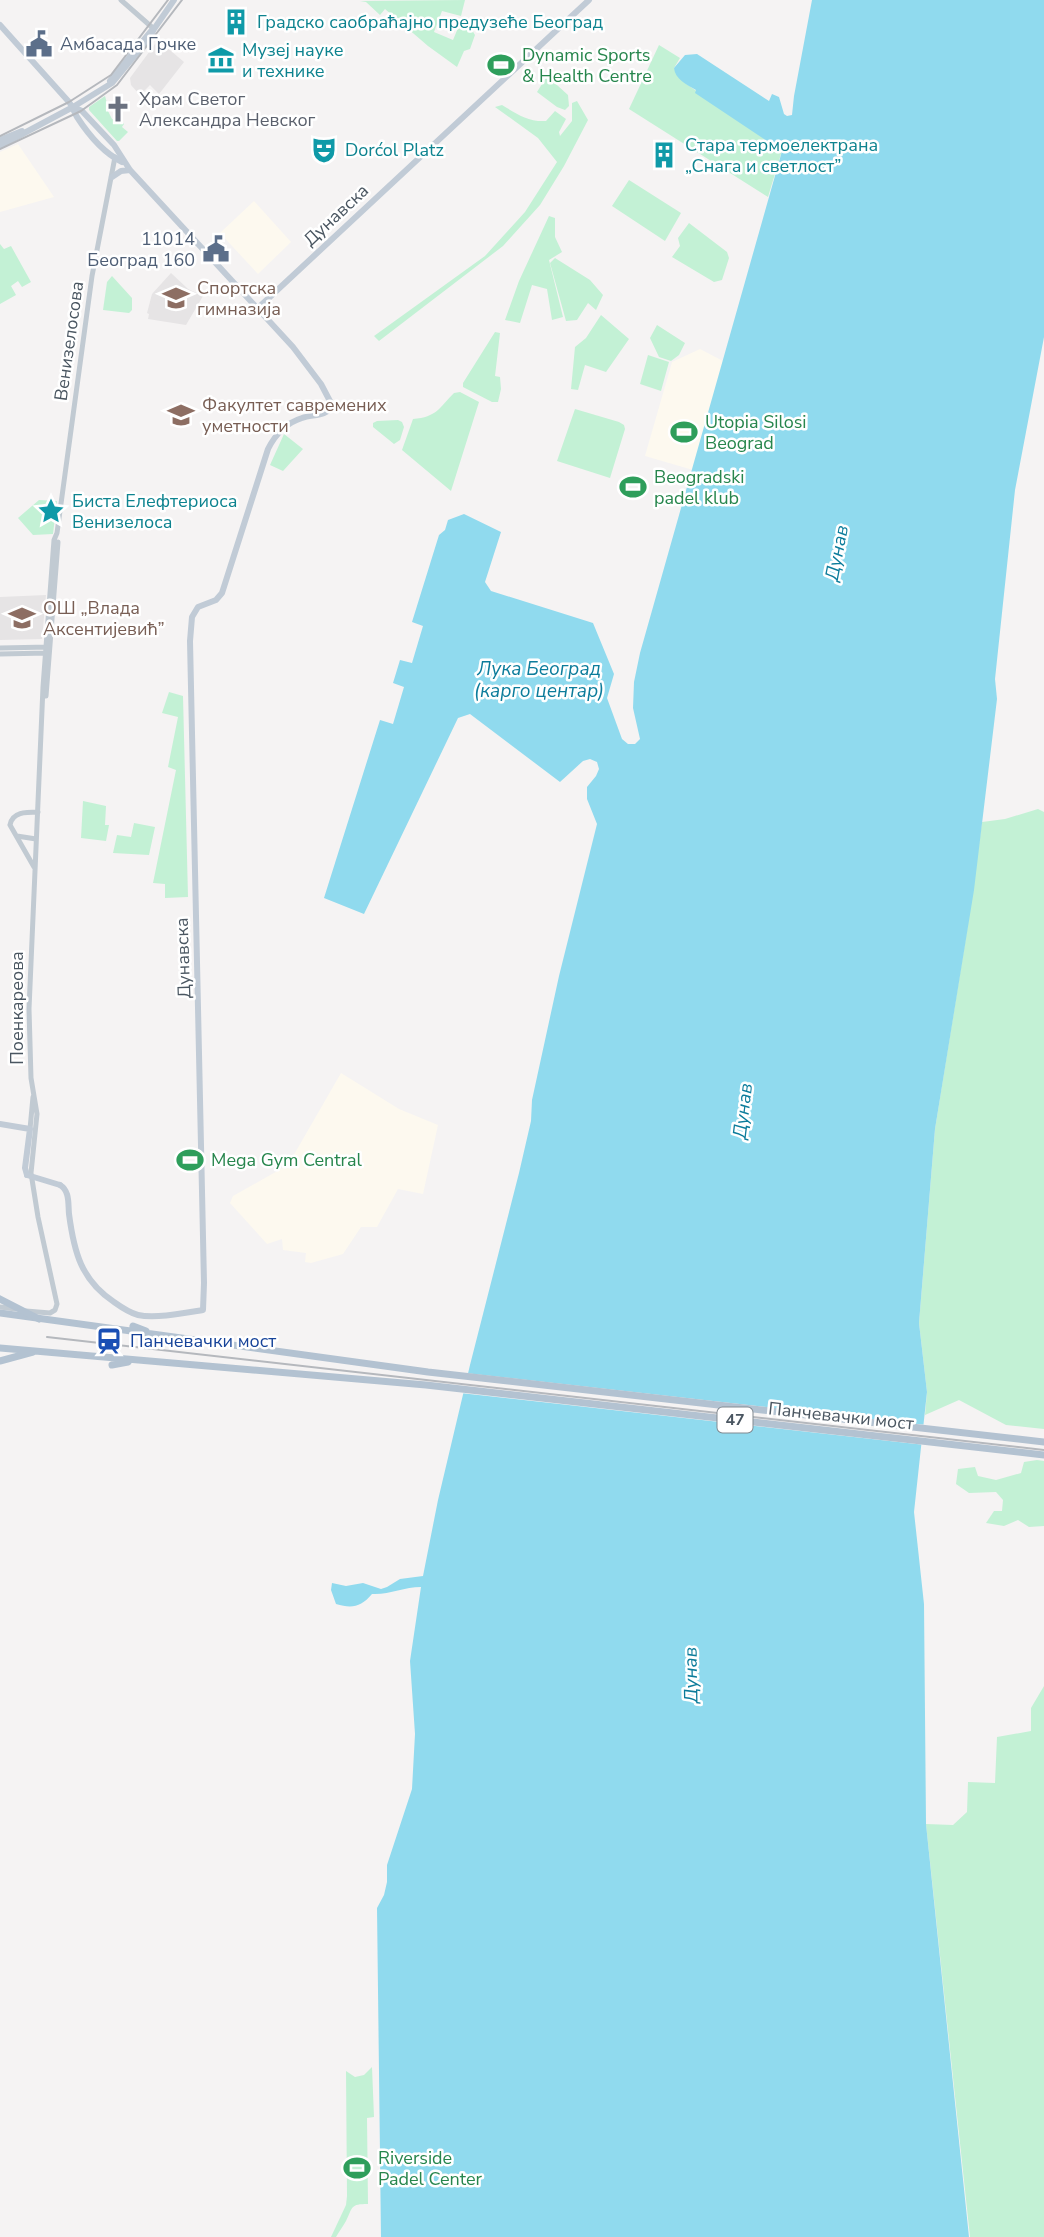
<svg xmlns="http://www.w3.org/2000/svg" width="1044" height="2237" font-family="'Nunito Sans',sans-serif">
  <rect width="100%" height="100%" fill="#f5f3f3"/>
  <path fill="#fdf9ef" d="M18 144 54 197 0 212V152Z
    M254 201 291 242 258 274 220 233Z
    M700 349 723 361 693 470 645 456 672 362Z
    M341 1073 399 1109 438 1125 423 1194 398 1189 377 1227H361L343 1254 311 1263 305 1262 306 1253 283 1250 282 1239 267 1244 230 1203 233 1196 288 1165Z"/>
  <path fill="#e6e4e5" d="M158 40 184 62 159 94 150 85 140 95 131 85 130 78Z
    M171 273 188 289 203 296 186 325 148 319 149 314 147 313 152 294Z
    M46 595 42 639 0 640V597Z"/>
  <path fill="#c3f1d5" d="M465 0 461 16 442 11 434 32 453 40 458 28 464 27 472 30 475 35 470 49 464 51 457 67 428 46 385 9 380 15 366 2 360 1Z
    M659 45 680 58 674 68 685 83 765 139 768 146 784 144 768 197 629 109Z
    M547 76 568 95 569 106 565 110 557 107 537 92Z
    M105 96 107 103 109 104 108 111 112 119 121 121 124 124 122 127 128 132 119 141H117L89 110V107Z
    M577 101 588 120 564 166 540 205 503 246 379 341 374 336 485 256 525 212 557 162 538 138 495 107 502 105C517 114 528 122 546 121L555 111 566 119 559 132 560 136 572 121V103Z
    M629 180 681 213 665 241 612 206Z
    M549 216 555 218V237L562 252 549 260 563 317 552 320 547 289 532 285 520 323 505 320 519 281Z
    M689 223 727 252 729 258 722 280 714 282 672 257 680 246 678 238Z
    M0 244 4 249 11 246 31 282 22 287 18 281 11 286 16 295 0 304Z
    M555 258 590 280 603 295 596 310 588 303 577 320 566 321 550 263Z
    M112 276 132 298V310L129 313 103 310 107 282Z
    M601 315 629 339 606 372 585 365 578 390 571 389 575 347 586 338Z
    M657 325 685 343 679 355 671 361 659 357 650 338Z
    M495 332 500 333 495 376 500 377 501 389 498 402H492L463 387V383Z
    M648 355 669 362 661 391 640 384Z
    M460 392 479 402 451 491 402 450 413 419C437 417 439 408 454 393Z
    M575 409 619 422 624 425 625 429 610 478 557 461Z
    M398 420 402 422 404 427 400 440 394 444 373 427V423L377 421Z
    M284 434 303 449 283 471 270 465Z
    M39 500 57 501 53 534 33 535 18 518Z
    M169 692 183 696 188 897 165 898V884L153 883 176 770 168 767 178 717 162 713Z
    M83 801 106 806 105 825H109L106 841 81 838Z
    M1038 809 1044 812V1429L1006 1425 959 1400 925 1415 927 1392 919 1323 935 1129 967 930 982 822 1005 819Z
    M134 823 155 827 149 855 113 853 117 835 131 837Z
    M1037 1460 1044 1461V1526L1029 1527 1018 1520 1004 1526 986 1523 994 1511H1002L1003 1500 996 1492 969 1493 956 1484 958 1469 975 1467 978 1476 996 1480 1021 1473 1024 1462Z
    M1044 1686V2237H970L926 1824 953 1825 967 1812 968 1782 995 1783 997 1737 1031 1731V1708Z
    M372 2067 374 2117 367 2118 368 2204C350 2204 353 2207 346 2221 343 2226 339 2232 336 2237H331L346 2205 347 2196 346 2071 355 2077 364 2075Z"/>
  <path fill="#90daee" d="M812 0H1044V337L1015 490 995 679 997 699 974 890 935 1129 919 1323 927 1392 914 1512 924 1604 926 1824 969 2237H381L377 1908 384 1895 387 1882V1865L412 1789 415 1734 410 1661 421 1587C404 1587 389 1595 372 1594 361 1607 352 1609 336 1604L331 1590 332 1583 346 1586 363 1583 381 1589 387 1587 400 1579 423 1576 438 1500 470 1365 519 1173 531 1121 532 1100 559 976 597 824 587 799V787L596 776 599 769 597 762 590 759 583 761 560 782 470 714 458 718 364 914 324 898 380 720 393 724 404 687 393 683 400 660 412 663 423 626 412 622 439 535 445 530 448 520 464 514 501 532 485 582 491 591 593 623 614 674 607 698 622 739 628 744H635L640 739 633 708 634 682 640 653 784 144 768 146 764 139 695 93 696 90C687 85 675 79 674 68L685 55 697 54 769 101 772 94 779 97 784 114 787 116 792 115 794 96Z"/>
  <path fill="#f5f3f3" d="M465 1373 927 1425 925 1445 460 1393Z"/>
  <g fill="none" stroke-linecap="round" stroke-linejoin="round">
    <path stroke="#c1cad2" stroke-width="5" d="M121 0 154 29
      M0 648 49 647
      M0 654 47 653
      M46 696 58 542
      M10 825 34 867
      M10 825C12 812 26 812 38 812
      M17 836 36 839
      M30 1129 33 1097
      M0 1307 16 1309
      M26 1311 50 1313 55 1310 57 1304 38 1217 31 1173 37 1114 31 1078 29 1009 43 687 54 540 57 533 92 276 115 157"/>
    <path stroke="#c1cbd6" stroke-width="6" d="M0 25 69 102C73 107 74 112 77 117 88 134 104 153 122 162
      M110 81 152 30
      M0 140 22 131
      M0 146 73 107 112 83 150 37 154 29 174 0
      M112 177 121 171 130 170
      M258 308 589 0
      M0 1124 30 1129 25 1168 27 1175
      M60 1185C70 1191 68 1204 69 1214 74 1252 81 1280 114 1302 121 1307 130 1313 138 1315 155 1319 185 1313 203 1310L204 1283 190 641 192 617 198 607 216 600 222 593 268 449C275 435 286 423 302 418 313 414 327 417 332 405L321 384 293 347 130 170 114 145 82 111 73 107"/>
    <path stroke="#b3c2d1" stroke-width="7" d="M0 1313 428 1372 1044 1442
      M133 1326 146 1331
      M0 1348 426 1385 1044 1455
      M0 1361 33 1352
      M112 1365 128 1362"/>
    <path stroke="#b5b8bd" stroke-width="2" d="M0 136 69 102 111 75 168 0
      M0 149 81 111 117 85 182 0"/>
    <path stroke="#b5b8bd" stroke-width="2" d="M47 1337 1044 1450"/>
    <path stroke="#c1cbd6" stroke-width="6" d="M27 1175 60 1185"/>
    <path stroke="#b3c2d1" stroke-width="7" d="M0 1299 39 1319"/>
  </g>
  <defs>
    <g id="building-bare" transform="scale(2.1)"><path d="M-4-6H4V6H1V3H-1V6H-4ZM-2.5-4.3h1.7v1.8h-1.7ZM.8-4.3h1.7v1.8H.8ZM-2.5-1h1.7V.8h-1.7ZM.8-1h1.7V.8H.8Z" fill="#0f9aa8" stroke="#fff" stroke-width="2.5" paint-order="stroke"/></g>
    <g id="civic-bare" transform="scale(2.1)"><path d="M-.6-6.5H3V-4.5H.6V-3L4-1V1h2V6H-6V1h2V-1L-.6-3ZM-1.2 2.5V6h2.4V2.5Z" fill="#5c6f8a" stroke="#fff" stroke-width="2.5" paint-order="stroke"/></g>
    <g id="museum-bare" transform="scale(2.1)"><path d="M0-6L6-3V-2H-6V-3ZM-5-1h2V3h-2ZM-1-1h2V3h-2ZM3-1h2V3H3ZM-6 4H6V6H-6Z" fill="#0f9aa8" stroke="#fff" stroke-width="2.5" paint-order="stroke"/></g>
    <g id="stadium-bare" transform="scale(2.1)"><path d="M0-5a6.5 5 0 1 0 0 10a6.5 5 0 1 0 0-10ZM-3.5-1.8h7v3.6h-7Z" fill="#2e9e5b" stroke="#fff" stroke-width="2.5" paint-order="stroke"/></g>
    <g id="church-bare" transform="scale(2.1)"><path d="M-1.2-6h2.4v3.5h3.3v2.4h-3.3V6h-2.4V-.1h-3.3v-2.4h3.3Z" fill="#6b7280" stroke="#fff" stroke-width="2.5" paint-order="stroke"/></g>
    <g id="theatre-bare" transform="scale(2.1)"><path d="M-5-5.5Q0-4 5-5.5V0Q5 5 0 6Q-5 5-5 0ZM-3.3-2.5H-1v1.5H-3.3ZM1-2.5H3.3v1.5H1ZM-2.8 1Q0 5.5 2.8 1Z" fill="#0f9aa8" stroke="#fff" stroke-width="2.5" paint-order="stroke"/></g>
    <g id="school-bare" transform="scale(2.1)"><path d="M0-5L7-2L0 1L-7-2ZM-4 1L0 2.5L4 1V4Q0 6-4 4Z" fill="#8d6e63" stroke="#fff" stroke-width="2.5" paint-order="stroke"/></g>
    <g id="university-bare" transform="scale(2.1)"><path d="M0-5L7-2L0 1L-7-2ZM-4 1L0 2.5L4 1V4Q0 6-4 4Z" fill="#8d6e63" stroke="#fff" stroke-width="2.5" paint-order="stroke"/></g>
    <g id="sight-bare" transform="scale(2.1)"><path d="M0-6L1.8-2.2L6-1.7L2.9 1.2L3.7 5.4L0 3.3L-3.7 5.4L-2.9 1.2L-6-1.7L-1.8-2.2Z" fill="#0f9aa8" stroke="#fff" stroke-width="2.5" paint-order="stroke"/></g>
    <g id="station-bare" transform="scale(2.1)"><path d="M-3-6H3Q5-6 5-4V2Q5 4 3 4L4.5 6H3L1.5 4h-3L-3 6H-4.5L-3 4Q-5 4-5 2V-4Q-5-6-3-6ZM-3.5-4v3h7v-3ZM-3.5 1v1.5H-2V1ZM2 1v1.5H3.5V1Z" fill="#1a4fb4" stroke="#fff" stroke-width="2.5" paint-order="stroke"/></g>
  </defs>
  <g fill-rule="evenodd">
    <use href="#building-bare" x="236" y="22"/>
    <use href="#civic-bare" x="39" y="44"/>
    <use href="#museum-bare" x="221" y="60"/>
    <use href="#stadium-bare" x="501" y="65"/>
    <use href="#church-bare" x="118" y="109"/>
    <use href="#theatre-bare" x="324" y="150"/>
    <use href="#building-bare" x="664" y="155"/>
    <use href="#civic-bare" x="216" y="249"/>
    <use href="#school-bare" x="176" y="298"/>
    <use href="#university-bare" x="181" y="415"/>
    <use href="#stadium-bare" x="684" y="432"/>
    <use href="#stadium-bare" x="633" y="487"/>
    <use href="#sight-bare" x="51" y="511"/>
    <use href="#school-bare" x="22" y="618"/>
    <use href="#stadium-bare" x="190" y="1160"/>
    <use href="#station-bare" x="109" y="1341"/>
    <use href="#stadium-bare" x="357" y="2168"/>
  </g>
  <g text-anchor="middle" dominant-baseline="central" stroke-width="5" stroke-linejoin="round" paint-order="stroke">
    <rect fill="#fff" stroke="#808990" stroke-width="2" x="717.5" y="1407.5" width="35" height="25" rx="5"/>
    <g font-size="16" font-weight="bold" fill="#4a5661">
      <text x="735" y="1420">47</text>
    </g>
    <g font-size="18" fill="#0d838f" stroke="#fff" text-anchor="start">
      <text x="257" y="22">Градско саобраћајно предузеће Београд</text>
      <text x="242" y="50">Музеј науке<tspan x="242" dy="21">и технике</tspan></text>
      <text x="685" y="145">Стара термоелектрана<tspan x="685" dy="21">„Снага и светлост”</tspan></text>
      <text x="345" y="150">Dorćol Platz</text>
      <text x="72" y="501">Биста Елефтериоса<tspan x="72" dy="21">Венизелоса</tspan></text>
    </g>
    <g font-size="18" fill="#4e5e75" stroke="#fff" text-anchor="start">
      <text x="60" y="44">Амбасада Грчке</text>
      <text x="195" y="239" text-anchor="end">11014<tspan x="195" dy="21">Београд 160</tspan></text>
    </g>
    <g font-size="18" fill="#27864d" stroke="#fff" text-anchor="start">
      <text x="522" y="55">Dynamic Sports<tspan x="522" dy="21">&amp; Health Centre</tspan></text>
      <text x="705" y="422">Utopia Silosi<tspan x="705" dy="21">Beograd</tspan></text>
      <text x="654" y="477">Beogradski<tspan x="654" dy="21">padel klub</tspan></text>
      <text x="211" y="1160">Mega Gym Central</text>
      <text x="378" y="2158">Riverside<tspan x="378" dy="21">Padel Center</tspan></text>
    </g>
    <g font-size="18" fill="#5b616d" stroke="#fff" text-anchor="start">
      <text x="139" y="99">Храм Светог<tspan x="139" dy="21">Александра Невског</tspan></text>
    </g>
    <g font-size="18" fill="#4a5661" stroke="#fff">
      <text transform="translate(336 215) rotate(-43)">Дунавска</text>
      <text transform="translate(69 341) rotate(-82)">Венизелосова</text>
      <text transform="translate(183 958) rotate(-92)">Дунавска</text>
      <text transform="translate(17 1008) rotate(-90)">Поенкареова</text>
      <text transform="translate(841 1416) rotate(6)">Панчевачки мост</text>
    </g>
    <g font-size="18" fill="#785e54" stroke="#fff" text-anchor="start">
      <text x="197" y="288">Спортска<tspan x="197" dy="21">гимназија</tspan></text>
      <text x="202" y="405">Факултет савремених<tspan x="202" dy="21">уметности</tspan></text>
      <text x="43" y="608">ОШ „Влада<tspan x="43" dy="21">Аксентијевић”</tspan></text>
    </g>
    <g font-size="18" fill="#164399" stroke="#fff" text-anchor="start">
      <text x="130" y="1341">Панчевачки мост</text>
    </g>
    <g font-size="19" font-style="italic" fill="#0c7c9b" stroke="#fff">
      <text transform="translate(837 553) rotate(-79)">Дунав</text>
      <text x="539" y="669">Лука Београд<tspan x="539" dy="22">(карго центар)</tspan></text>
      <text transform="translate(743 1111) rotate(-83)">Дунав</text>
      <text transform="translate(691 1675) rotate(-91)">Дунав</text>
    </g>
  </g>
</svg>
